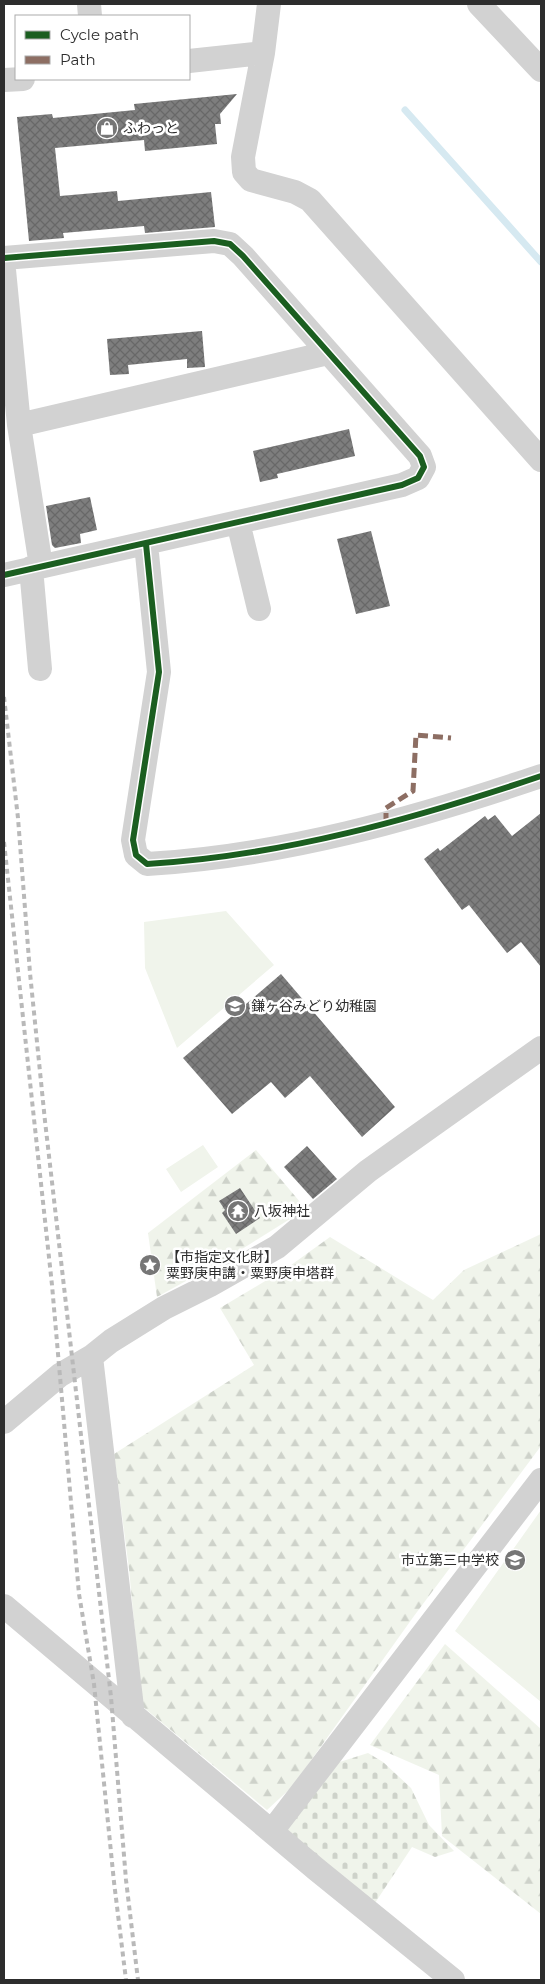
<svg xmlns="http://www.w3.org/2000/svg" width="545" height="1984" font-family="Montserrat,'Noto Sans JP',sans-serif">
  <defs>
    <pattern id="forest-firs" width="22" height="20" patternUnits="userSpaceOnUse" patternTransform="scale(1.25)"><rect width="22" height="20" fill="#f0f4eb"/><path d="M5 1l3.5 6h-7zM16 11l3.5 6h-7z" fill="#ced2ca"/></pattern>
    <pattern id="cemetery-stones" width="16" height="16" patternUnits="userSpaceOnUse" patternTransform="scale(1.25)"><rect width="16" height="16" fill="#f0f4eb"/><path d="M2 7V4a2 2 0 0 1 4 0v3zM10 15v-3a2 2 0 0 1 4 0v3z" fill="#ced2ca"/></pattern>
    <pattern id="building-cross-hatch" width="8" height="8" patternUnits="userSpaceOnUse" patternTransform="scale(1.25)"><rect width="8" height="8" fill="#7e7e7e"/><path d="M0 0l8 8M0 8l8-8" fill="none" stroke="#686868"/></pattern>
  </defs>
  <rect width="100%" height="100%" fill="#fff"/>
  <path fill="url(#forest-firs)" d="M256 1150 306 1209 231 1256 157 1297 148 1233Z
    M541 1234V1446L414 1616 292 1787 267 1810 142 1706 129 1569 114 1454 254 1365 220 1308 287 1268 330 1237 433 1300 464 1270Z
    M445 1644 541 1729V1914L442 1836 439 1775 370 1745Z"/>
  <path fill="url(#cemetery-stones)" d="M368 1753 383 1762 411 1788 429 1825 454 1851 435 1857 412 1847 375 1903 282 1829 327 1766Z"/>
  <path fill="#f0f4eb" d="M226 911 274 965 177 1048 145 968 144 922Z
    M203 1145 218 1167 181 1192 166 1169Z
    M541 1510V1702L455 1631Z"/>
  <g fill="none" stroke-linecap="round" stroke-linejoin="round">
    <path stroke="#d6e9f1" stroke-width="7" d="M405 110 541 262"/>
  </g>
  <path fill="url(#building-cross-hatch)" d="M237 94 220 114 221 124H215L217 144 145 151 144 140 55 148 60 196 117 191 118 201 211 192 215 227 145 233 144 226 63 233 64 238 29 241 17 117 52 114 53 118 135 110 134 104Z
    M202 331 205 367 187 368V359L128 365 129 374 110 375 107 339Z
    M349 429 355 456 277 474 278 478 260 482 253 451Z
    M90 497 97 530 80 534 81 543 55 548 52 545 46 506Z
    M371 531 390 606 356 614 337 539Z
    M541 813V967L521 942 507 953 469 905 462 910 424 859 438 848 440 851 485 816 488 820 495 815 512 836Z
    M281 974 395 1107 362 1137 310 1076 285 1098 271 1082 232 1114 183 1058Z
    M307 1146 337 1179 313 1199 284 1167Z
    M240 1188 260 1218 236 1234 222 1213 225 1210 219 1201Z"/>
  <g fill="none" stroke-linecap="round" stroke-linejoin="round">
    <path stroke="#d2d2d2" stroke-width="24" d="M89 4 90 16
      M269 4 263 53 243 157 244 172 251 180 295 192 310 200 541 460
      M479 4 541 70
      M189 61 263 53
      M4 80 23 79
      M4 258 214 241 230 244 243 256 420 456 424 467 418 478 402 485 4 575
      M4 270 19 425 41 566
      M19 425 328 353
      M238 522 259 609
      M146 544 159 672 133 840 136 855 147 864C282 856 414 819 541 776
      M31 568 40 669
      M91 1357 133 1716
      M4 1422 60 1375 91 1357 111 1341 164 1308 210 1285 277 1247 368 1171 541 1048
      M4 1606 316 1869 453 1980
      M272 1831 541 1480"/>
    <path stroke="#b9b9b9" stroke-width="4" stroke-dasharray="5 4" stroke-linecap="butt" d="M4 697 18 818 30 973 45 1121 111 1697 126 1880 138 1980
      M4 842 52 1285 79 1594 94 1684 114 1882 126 1980"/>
    <path stroke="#8d6e63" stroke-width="5" stroke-dasharray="10 5" stroke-linecap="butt" d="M386 823V808L413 791 416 735 451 738"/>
    <g stroke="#fff" stroke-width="9">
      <path id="cycleway" d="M4 258 214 241 230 244 243 256 420 456 424 467 418 478 402 485 4 575
        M146 544 159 672 133 840 136 855 147 864C282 856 414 819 541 776"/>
    </g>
    <use href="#cycleway" stroke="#1b5e20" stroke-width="6"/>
  </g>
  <defs>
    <g id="shop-disc" transform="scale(1.125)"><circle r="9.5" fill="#767676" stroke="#fff"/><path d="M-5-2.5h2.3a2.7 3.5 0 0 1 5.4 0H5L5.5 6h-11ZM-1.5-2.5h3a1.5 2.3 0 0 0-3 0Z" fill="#fff"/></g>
    <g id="school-disc" transform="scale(1.125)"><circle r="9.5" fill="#767676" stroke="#fff"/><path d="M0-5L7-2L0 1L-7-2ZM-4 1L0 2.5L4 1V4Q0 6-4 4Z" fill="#fff"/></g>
    <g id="temple-disc" transform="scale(1.125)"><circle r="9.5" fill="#767676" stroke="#fff"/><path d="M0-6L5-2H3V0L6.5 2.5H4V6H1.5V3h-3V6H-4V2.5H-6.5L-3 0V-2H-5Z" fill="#fff"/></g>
    <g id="sight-disc" transform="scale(1.125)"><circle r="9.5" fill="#767676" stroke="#fff"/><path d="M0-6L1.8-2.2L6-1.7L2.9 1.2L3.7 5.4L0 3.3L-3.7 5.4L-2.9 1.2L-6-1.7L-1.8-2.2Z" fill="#fff"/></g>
  </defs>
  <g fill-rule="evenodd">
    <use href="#shop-disc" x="107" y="128"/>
    <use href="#school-disc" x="235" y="1006"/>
    <use href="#temple-disc" x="238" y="1211"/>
    <use href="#sight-disc" x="150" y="1265"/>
    <use href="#school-disc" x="515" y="1560"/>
  </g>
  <g text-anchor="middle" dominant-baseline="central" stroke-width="5" stroke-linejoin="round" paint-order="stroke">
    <g font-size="14" fill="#2d2d2d" stroke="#fff" text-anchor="start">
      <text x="123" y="128">ふわっと</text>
      <text x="251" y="1006">鎌ヶ谷みどり幼稚園</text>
      <text x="254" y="1211">八坂神社</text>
      <text x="166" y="1257">【市指定文化財】<tspan x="166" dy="16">粟野庚申講・粟野庚申塔群</tspan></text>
      <text x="499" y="1560" text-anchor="end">市立第三中学校</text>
    </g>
  </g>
  <rect width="545" height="1984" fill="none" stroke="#2d2d2d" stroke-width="10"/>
  <rect x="15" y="15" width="175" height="65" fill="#ffffff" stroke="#ababab"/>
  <rect x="25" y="31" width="25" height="8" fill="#1b5e20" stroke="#ababab"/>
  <text x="60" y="40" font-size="15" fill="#2d2d2d">Cycle path</text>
  <rect x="25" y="56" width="25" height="8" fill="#8d6e63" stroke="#ababab"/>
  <text x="60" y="65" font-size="15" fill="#2d2d2d">Path</text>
</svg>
